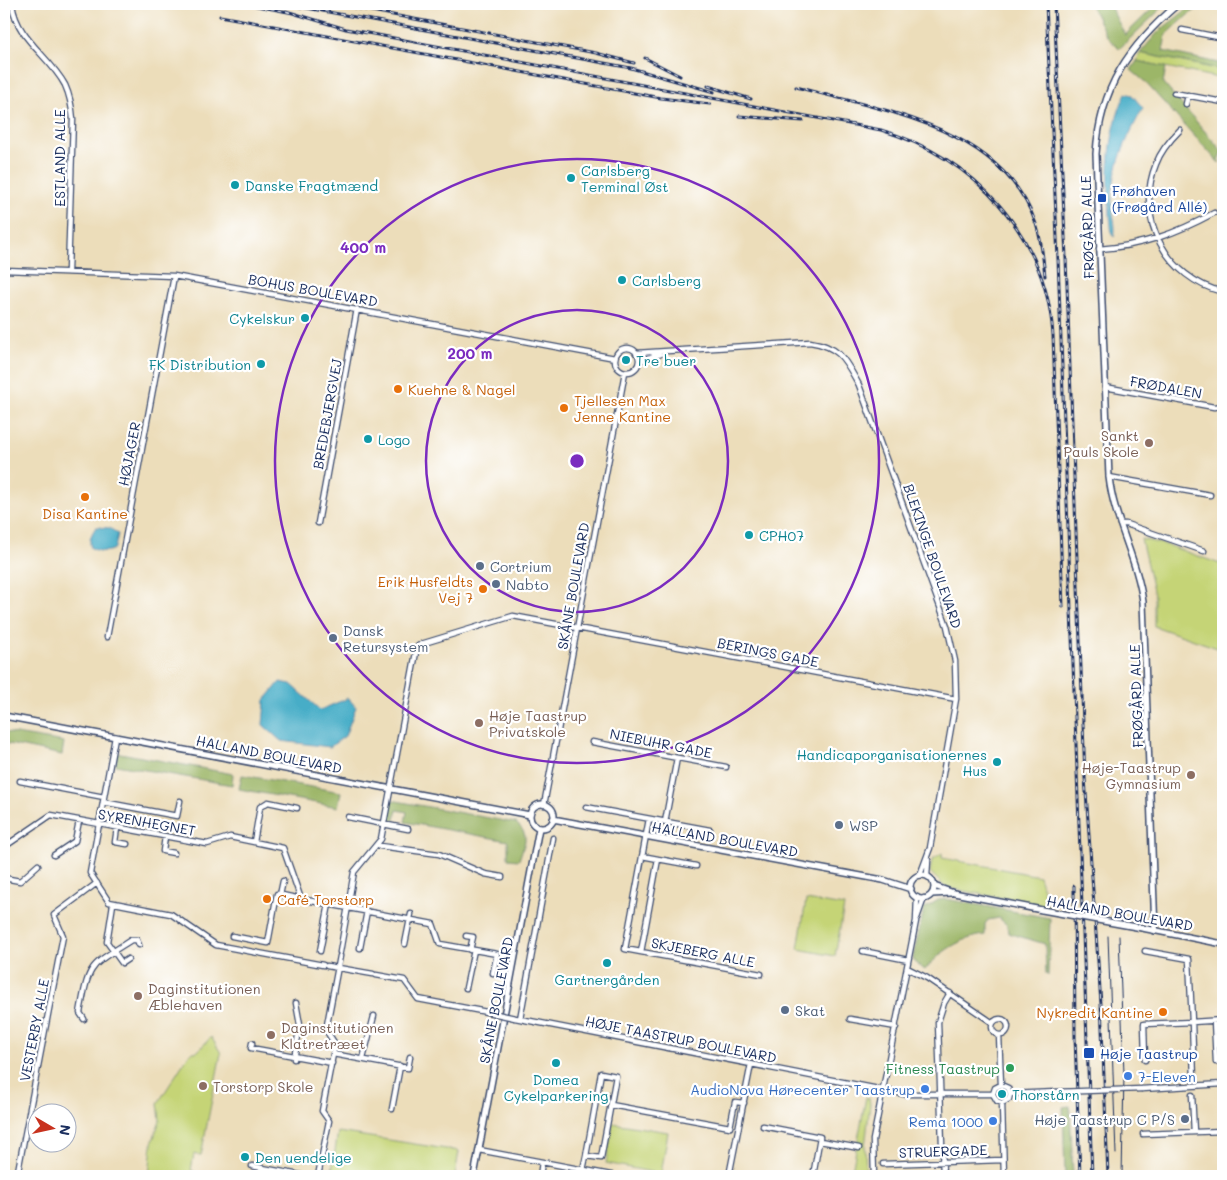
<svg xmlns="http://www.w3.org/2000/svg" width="1227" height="1180" font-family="Mali,sans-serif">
  <rect width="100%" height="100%" fill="#fff"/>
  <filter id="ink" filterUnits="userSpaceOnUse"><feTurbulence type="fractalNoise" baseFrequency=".02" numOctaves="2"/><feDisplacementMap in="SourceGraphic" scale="10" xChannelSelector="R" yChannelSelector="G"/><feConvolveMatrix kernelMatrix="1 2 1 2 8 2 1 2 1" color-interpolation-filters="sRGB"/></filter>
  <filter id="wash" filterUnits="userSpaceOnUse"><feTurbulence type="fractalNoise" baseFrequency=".0096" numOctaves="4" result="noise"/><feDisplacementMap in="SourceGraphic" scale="20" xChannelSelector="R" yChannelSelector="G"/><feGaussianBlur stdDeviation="1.12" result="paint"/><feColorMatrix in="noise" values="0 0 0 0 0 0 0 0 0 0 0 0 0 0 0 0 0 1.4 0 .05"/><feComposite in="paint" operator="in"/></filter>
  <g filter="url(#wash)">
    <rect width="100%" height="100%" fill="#ecddba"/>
    <path fill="#c5d476" stroke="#70826a" d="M1140 53 1223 70V79L1137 61Z
      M1141 539 1167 545 1223 565V650L1154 626V595Z
      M942 853V858L1039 876 1048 906 952 889 943 885 930 872 932 860Z
      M806 900 844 906 835 956 798 949Z
      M211 1037 221 1053 201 1155 194 1154 191 1170 195 1172 194 1176H149L152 1143 160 1120 158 1103 190 1053 198 1051Z
      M866 1097 869 1098 870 1104 865 1147 866 1176H851Z
      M613 1123 668 1132 661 1174 606 1163Z
      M338 1132 459 1151 455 1176H331Z"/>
    <path fill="#9cb667" stroke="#5c7262" d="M1090 4H1109L1125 35 1157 4H1166L1119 49 1107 37Z
      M1194 4H1205L1188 15 1166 35 1163 51 1223 64V70L1140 53 1159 31Z
      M1137 61 1166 67 1163 83 1222 151 1219 163 1144 81 1131 70Z
      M4 732 64 742 62 755 4 743Z
      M120 753 233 774 232 785 116 765 117 754Z
      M242 775 341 792 338 807 239 789Z
      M391 800 516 823C531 836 524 843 519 860L508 859V841L405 822 407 812 397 810 395 820 389 822Z
      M946 899 1050 918 1048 976 1046 974 1045 944 1008 933 1007 925 999 918 988 920 985 924V935C960 938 941 951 925 970L914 962 913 957 924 909 938 900Z
      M1070 1106 1073 1176H1065L1063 1107Z"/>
    <path fill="#47adc7" stroke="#316e92" d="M1126 93 1132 95 1143 108C1126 140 1113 166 1112 202 1112 214 1117 226 1114 237L1112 234C1106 190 1106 134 1126 93Z
      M96 527 110 528 118 534 115 548C108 554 98 551 91 548 88 540 92 533 96 527Z
      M280 682 291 684 320 710 348 698 356 707 345 736 330 747 281 741 263 725 265 700Z"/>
  </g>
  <g filter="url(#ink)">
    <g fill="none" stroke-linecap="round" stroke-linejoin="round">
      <g stroke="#3a496c" stroke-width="7">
        <path id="minor" d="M12 4C17 40 49 55 65 85 70 96 72 107 73 119L68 271
          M1182 30 1223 38
          M1174 93 1223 102
          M1186 104 1188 95
          M1180 130C1170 140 1161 150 1156 164 1134 218 1167 279 1223 292
          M1099 249C1142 246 1177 233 1214 213
          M4 270 174 276 615 358
          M615 360a12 12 0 1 1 24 0a12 12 0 1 1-24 0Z
          M636 353 810 342C841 347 845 360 859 385L947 626 955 661 956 699 930 848 920 875
          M639 361 661 354
          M1105 387 1214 407 1223 406
          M1109 477 1210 495
          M318 523 357 309
          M1120 524H1126L1204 551
          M107 637 174 276
          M115 737 90 873 109 902 171 914 216 945 323 965
          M592 742 726 767
          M20 781 104 797
          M103 802 177 816 180 801
          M544 805 625 372
          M586 807 710 830
          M348 817 408 829
          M665 822 677 758
          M117 828 115 842 127 844
          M165 837 163 851 174 853
          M254 842 260 807 268 802 297 808
          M377 844 380 846 439 854 485 874 502 877
          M4 847 51 815 207 844 230 837 283 848 301 899 433 924 440 944 497 954 493 973
          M54 855 75 841 79 821
          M642 856 658 859 641 952 761 974
          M658 859 696 866
          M927 876 928 860
          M4 878 20 881 38 865
          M280 895 283 881
          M113 904 107 942 122 963 128 959
          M917 918 924 898
          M232 936 268 943 277 894 301 899
          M466 936 473 937 470 950
          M405 944 411 914
          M360 948 367 911
          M320 951 329 904
          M863 951 908 960
          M1145 951 1189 959 1192 1022 1144 1024 1145 1060
          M340 952 354 872 381 839 417 647 421 644 513 616 956 699
          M641 952 625 949 649 819
          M327 966 373 974
          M907 968 927 978 993 1023
          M376 975 404 980 418 999 492 1013
          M466 988 474 950
          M515 1018 904 1094H993
          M84 1019 80 1013C89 963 89 967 131 940H137L139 945
          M520 1019 553 838
          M850 1019 896 1027
          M992 1027a8 8 0 1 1 16 0a8 8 0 1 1-16 0Z
          M1214 1021 1216 1062
          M999 1035 1001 1085
          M252 1043 251 1048 332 1063
          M333 1054 408 1068 410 1057
          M294 1059 300 1025 296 1003
          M363 1059 374 1016
          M1194 1079 1192 1022 1223 1020
          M1142 1089 1223 1084
          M993 1094 997 1101 1002 1103 1009 1099 1010 1094
          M993 1094 995 1088 1001 1085 1008 1088 1010 1094
          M1010 1094 1056 1092
          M1192 1095 1194 1132
          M1002 1103 1004 1176
          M611 1105 730 1127 735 1102 744 1103
          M392 1109 400 1066
          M763 1126 820 1137 813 1176
          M1143 1134 1223 1131
          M820 1141 859 1148
          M479 1150 616 1176
          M883 1164 1003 1160
          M252 1166 305 1176
          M583 1170 586 1156 601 1158 616 1076 601 1073 586 1156
          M17 1176 63 936 54 915 97 883
          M318 1176 329 1121 322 1111 335 1044 326 1030 340 956
          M540 1176 542 1162
          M729 1176 751 1064
          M874 1176 873 1140 916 921 917 897
          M943 1176 938 1022 944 1003 950 993"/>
      </g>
      <g stroke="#3a496c" stroke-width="8">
        <path id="tertiary" d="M4 716 530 815
          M530 816a12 12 0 1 1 24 0a12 12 0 1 1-24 0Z
          M553 819 883 880 911 889
          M910 887a12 12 0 1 1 24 0a12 12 0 1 1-24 0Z
          M934 886 954 893 1042 910
          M932 894 951 893
          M1142 928 1223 944
          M1155 931 1143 602C1137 558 1114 521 1109 477L1096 154C1100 87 1129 46 1178 4
          M474 1176 539 828"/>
      </g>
      <use href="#minor" stroke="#fff" stroke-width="4.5"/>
      <use href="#tertiary" stroke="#fff" stroke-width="5"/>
      <path stroke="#1b2f5e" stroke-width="1" d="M1108 936 1116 1154
        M1119 936 1124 1074 1122 1176"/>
      <g stroke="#1b2f5e" stroke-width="3">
        <path id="rail" d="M247 4 293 13
          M285 4 631 68 714 92
          M334 4 596 53 634 63
          M1046 4 1058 259 1092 1176
          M1054 4 1066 258 1085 778 1101 1004 1108 1176
          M286 11 346 29 881 130C975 158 1046 235 1053 335L1063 607
          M220 16 661 98 710 104
          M645 58 680 76
          M708 86 751 99
          M796 87C883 111 1002 126 1036 224 1042 241 1043 259 1045 276
          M739 116 803 121
          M1074 886 1075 1037 1080 1176"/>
      </g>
      <use href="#rail" stroke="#fff" stroke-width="1" stroke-dasharray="4" stroke-linecap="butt"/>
      <g stroke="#3a496c" stroke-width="7" stroke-linecap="butt">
        <path id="minor-bridge" d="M492 1013 515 1018
          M1056 1092 1142 1089"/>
      </g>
      <g stroke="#3a496c" stroke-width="8" stroke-linecap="butt">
        <path id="tertiary-bridge" d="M1042 910 1142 928"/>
      </g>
      <use href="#minor-bridge" stroke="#fff" stroke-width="4.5"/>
      <use href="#tertiary-bridge" stroke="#fff" stroke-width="5"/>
    </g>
  </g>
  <g fill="none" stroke="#7b2cbf" stroke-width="2.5">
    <circle cx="577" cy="461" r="151"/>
    <circle cx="577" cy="461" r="302"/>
  </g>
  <g fill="#0f9aa8" stroke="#fff" stroke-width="2">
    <circle cx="571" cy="178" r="5"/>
    <circle cx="235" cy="185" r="5"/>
    <circle cx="622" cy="280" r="5"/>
    <circle cx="305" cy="318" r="5"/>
    <circle cx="626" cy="360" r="5"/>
    <circle cx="261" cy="364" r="5"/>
    <circle cx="368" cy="439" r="5"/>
    <circle cx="749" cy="535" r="5"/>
    <circle cx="997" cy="762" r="5"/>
    <circle cx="607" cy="963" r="5"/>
    <circle cx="556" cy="1063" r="5"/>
    <circle cx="1002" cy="1094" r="5"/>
    <circle cx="245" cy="1157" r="5"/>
  </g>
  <g fill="#1a4fb4" stroke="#fff" stroke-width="2">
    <rect x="1097" y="193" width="10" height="10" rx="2.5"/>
    <rect x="1083" y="1047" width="12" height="12" rx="2.5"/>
  </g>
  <g fill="#e8710a" stroke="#fff" stroke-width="2">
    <circle cx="398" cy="389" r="5"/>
    <circle cx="564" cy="408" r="5"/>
    <circle cx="85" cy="497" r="5"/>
    <circle cx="483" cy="589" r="5"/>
    <circle cx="267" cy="899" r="5"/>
    <circle cx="1163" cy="1012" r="5"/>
  </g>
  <g fill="#8d6e63" stroke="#fff" stroke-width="2">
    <circle cx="1149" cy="443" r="5"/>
    <circle cx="479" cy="723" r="5"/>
    <circle cx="1191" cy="775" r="5"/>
    <circle cx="138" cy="996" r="5"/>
    <circle cx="271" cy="1035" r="5"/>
    <circle cx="203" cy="1086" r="5"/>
  </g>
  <g fill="#5c6f8a" stroke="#fff" stroke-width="2">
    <circle cx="480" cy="566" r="5"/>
    <circle cx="496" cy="584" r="5"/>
    <circle cx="333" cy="638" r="5"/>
    <circle cx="839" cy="825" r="5"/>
    <circle cx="785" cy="1010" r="5"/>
    <circle cx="1185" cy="1119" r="5"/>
  </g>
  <circle fill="#2e9e5b" stroke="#fff" stroke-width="2" cx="1010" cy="1068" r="5"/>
  <g fill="#3f7fe0" stroke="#fff" stroke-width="2">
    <circle cx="1128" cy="1076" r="5"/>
    <circle cx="925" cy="1089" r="5"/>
    <circle cx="993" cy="1121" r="5"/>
  </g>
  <g text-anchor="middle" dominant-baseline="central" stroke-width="4.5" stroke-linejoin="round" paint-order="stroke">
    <g font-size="14" fill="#1b2f5e" stroke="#fff">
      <text transform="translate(59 158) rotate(-90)">ESTLAND ALLE</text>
      <text transform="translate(1087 227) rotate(-92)">FRØGÅRD ALLE</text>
      <text transform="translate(313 290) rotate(10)">BOHUS BOULEVARD</text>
      <text transform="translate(1166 387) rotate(10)">FRØDALEN</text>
      <text transform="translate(327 414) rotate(-80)">BREDEBJERGVEJ</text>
      <text transform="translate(129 454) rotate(-79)">HØJAGER</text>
      <text transform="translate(933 556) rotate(71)">BLEKINGE BOULEVARD</text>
      <text transform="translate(573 586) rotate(-80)">SKÅNE BOULEVARD</text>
      <text transform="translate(768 652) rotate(11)">BERINGS GADE</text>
      <text transform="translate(1136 696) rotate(-92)">FRØGÅRD ALLE</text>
      <text transform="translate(661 743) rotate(11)">NIEBUHR GADE</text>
      <text transform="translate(269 754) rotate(11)">HALLAND BOULEVARD</text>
      <text transform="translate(147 822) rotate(10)">SYRENHEGNET</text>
      <text transform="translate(725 839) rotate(10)">HALLAND BOULEVARD</text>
      <text transform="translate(1120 913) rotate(10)">HALLAND BOULEVARD</text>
      <text transform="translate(703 952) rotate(11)">SKJEBERG ALLE</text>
      <text transform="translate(496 1000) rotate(-79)">SKÅNE BOULEVARD</text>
      <text transform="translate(34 1030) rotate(-79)">VESTERBY ALLE</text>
      <text transform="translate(681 1039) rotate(11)">HØJE TAASTRUP BOULEVARD</text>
      <text transform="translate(943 1151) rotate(-2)">STRUERGADE</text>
    </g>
    <g font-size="14" fill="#0d838f" stroke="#fff" text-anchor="start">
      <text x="581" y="170">Carlsberg<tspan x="581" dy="16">Terminal Øst</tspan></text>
      <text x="245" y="185">Danske Fragtmænd</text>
      <text x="632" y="280">Carlsberg</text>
      <text x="295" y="318" text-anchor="end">Cykelskur</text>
      <text x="636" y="360">Tre buer</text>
      <text x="251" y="364" text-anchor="end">FK Distribution</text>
      <text x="378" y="439">Logo</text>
      <text x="759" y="535">CPH07</text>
      <text x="987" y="754" text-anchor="end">Handicaporganisationernes<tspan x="987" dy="16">Hus</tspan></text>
      <text x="607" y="979" text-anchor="middle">Gartnergården</text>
      <text x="556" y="1079" text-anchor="middle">Domea<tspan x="556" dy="16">Cykelparkering</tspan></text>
      <text x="1012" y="1094">Thorstårn</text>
      <text x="255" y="1157">Den uendelige</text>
    </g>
    <g font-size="14" fill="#164399" stroke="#fff" text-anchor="start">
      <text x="1112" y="190">Frøhaven<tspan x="1112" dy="16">(Frøgård Allé)</tspan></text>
      <text x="1100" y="1053">Høje Taastrup</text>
    </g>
    <g font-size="14" fill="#c56008" stroke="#fff" text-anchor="start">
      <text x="408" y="389">Kuehne &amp; Nagel</text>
      <text x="574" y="400">Tjellesen Max<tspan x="574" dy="16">Jenne Kantine</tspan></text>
      <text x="85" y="513" text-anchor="middle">Disa Kantine</text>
      <text x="473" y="581" text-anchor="end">Erik Husfeldts<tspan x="473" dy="16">Vej 7</tspan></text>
      <text x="277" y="899">Café Torstorp</text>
      <text x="1153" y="1012" text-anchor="end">Nykredit Kantine</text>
    </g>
    <g font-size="14" fill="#785e54" stroke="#fff" text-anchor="start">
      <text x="1139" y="435" text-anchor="end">Sankt<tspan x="1139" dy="16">Pauls Skole</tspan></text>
      <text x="489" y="715">Høje Taastrup<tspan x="489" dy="16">Privatskole</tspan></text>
      <text x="1181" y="767" text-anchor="end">Høje-Taastrup<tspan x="1181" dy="16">Gymnasium</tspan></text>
      <text x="148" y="988">Daginstitutionen<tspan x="148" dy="16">Æblehaven</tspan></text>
      <text x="281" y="1027">Daginstitutionen<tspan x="281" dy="16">Klatretræet</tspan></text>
      <text x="213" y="1086">Torstorp Skole</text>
    </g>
    <g font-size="14" fill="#4e5e75" stroke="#fff" text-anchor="start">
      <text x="490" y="566">Cortrium</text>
      <text x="506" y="584">Nabto</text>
      <text x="343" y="630">Dansk<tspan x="343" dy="16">Retursystem</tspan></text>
      <text x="849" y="825">WSP</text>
      <text x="795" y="1010">Skat</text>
      <text x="1175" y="1119" text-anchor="end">Høje Taastrup C P/S</text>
    </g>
    <g font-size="14" fill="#27864d" stroke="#fff" text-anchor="end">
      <text x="1000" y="1068">Fitness Taastrup</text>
    </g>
    <g font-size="14" fill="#366cbe" stroke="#fff" text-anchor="end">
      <text x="1138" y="1076" text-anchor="start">7-Eleven</text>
      <text x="915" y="1089">AudioNova Hørecenter Taastrup</text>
      <text x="983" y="1121">Rema 1000</text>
    </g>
  </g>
  <circle cx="577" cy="461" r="8" fill="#7b2cbf" stroke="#fff" stroke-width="2.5"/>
  <g font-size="15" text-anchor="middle" font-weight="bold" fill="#7b2cbf" stroke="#fff" stroke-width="4.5" stroke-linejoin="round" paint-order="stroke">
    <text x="363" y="253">400 m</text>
    <text x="470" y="359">200 m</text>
  </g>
  <rect width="1227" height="1180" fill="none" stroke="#fff" stroke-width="20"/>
  <g transform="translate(52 1128) rotate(99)"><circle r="24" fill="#ffffff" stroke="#a4acbf"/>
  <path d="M0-4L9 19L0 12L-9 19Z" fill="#c8321e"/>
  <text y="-8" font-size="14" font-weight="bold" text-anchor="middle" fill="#1b2f5e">N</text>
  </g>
</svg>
